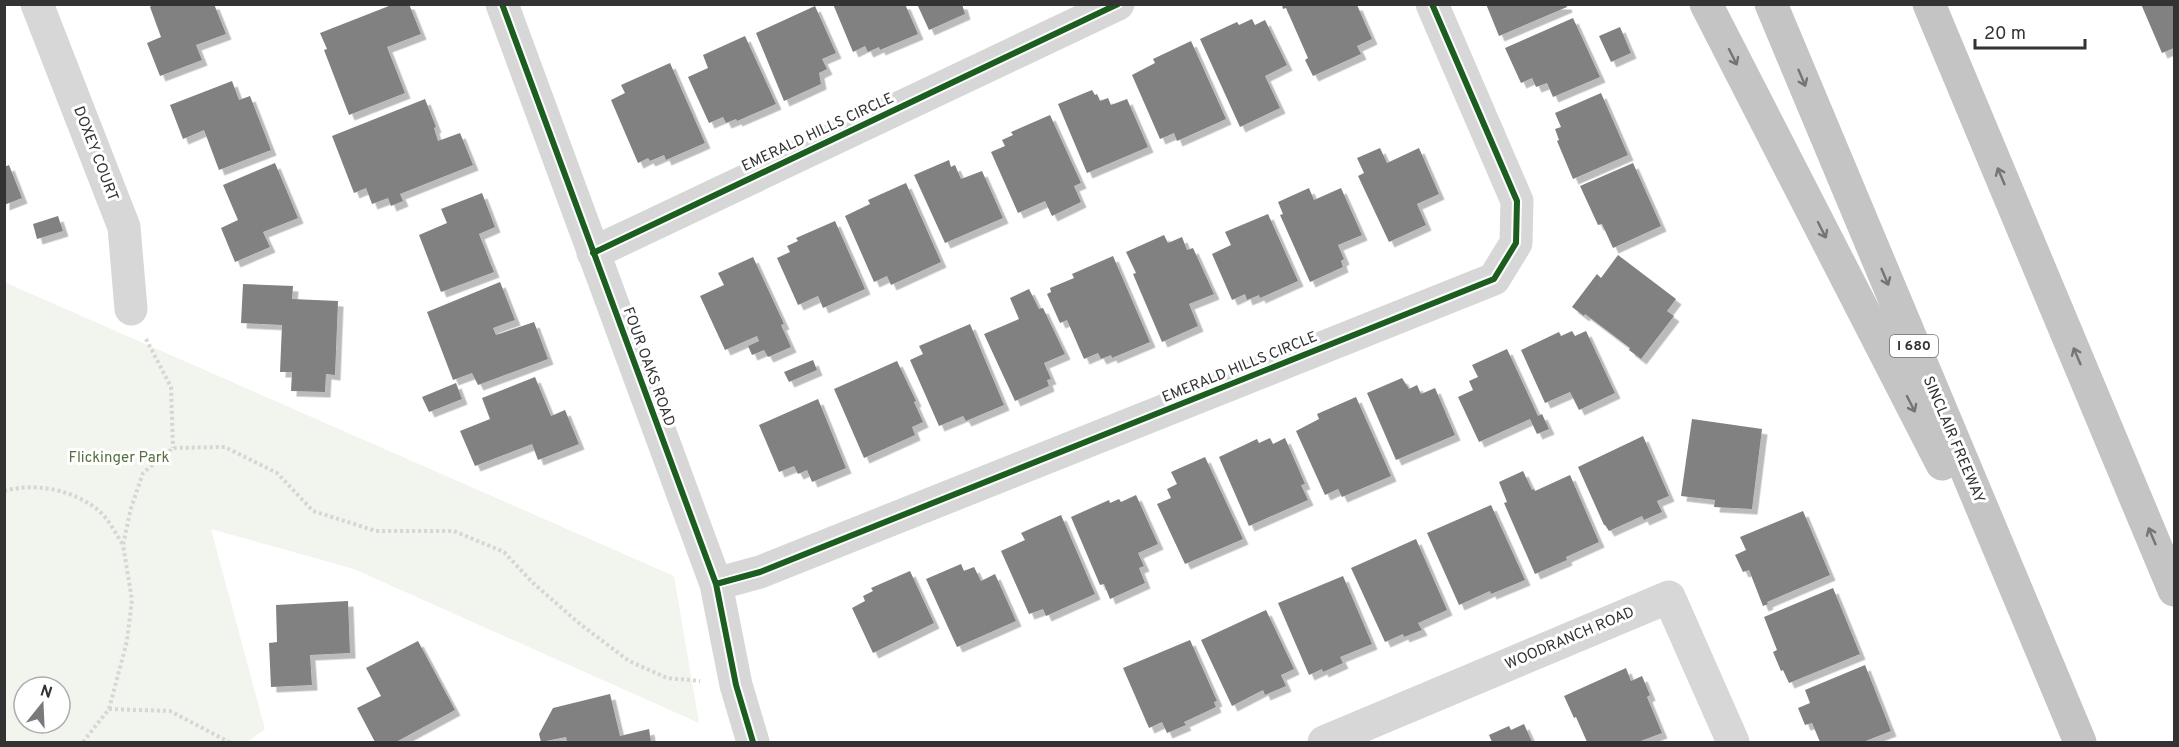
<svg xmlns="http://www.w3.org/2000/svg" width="2179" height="747" font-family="Overpass,sans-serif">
  <defs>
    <filter id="shadow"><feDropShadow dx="5.5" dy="5.5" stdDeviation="0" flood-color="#0004"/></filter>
  </defs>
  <rect width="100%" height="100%" fill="#fff"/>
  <path fill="#f1f5ed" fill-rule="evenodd" d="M4 282 674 576 699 723 354 569 211 529 265 729 247 742H5ZM24 687H60V723H24Z"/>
  <path fill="#818181" filter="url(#shadow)" d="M153 4H214L226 34 196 45 202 60 160 76 147 43 161 37 150 7Z
    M394 4H409L421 34 387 47 405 93 349 115 324 50 327 49 320 33Z
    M833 4H905L918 34 880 50 879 47 868 52 865 46 853 52Z
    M917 4H962L965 14 929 30Z
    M1486 4H1566L1567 7 1499 36Z
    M2141 4H2174V48L2162 53Z
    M1282 5H1357L1372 39 1357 46 1361 54 1313 76 1305 60 1308 58 1286 8 1283 9Z
    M815 6 836 53 822 59 827 69 819 73 821 84 784 101 756 33Z
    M1573 18 1600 77 1553 97 1547 83 1536 87 1532 78 1521 83 1505 48Z
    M1252 19 1255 25 1265 20 1287 65 1265 76 1280 108 1240 127 1200 39 1237 22 1239 25Z
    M1620 27 1631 53 1611 62 1599 36Z
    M745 36 776 104 737 121 736 119 726 123 723 117 709 123 688 77 708 68 703 55Z
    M1191 41 1226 119 1177 141 1174 133 1160 139 1132 75 1155 63 1153 59Z
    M670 63 705 143 666 160 664 155 650 161 648 158 638 163 611 100 625 93 621 85Z
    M232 81 239 100 250 96 271 150 219 170 204 130 183 139 170 105Z
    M1092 90 1095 95 1097 94 1100 101 1108 98 1111 105 1127 99 1148 147 1087 173 1058 104Z
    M1601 93 1628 155 1573 179 1557 141 1559 140 1555 129 1561 127 1555 113Z
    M425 99 436 127 434 128 438 141 460 133 473 165 400 194 403 201 391 206 388 198 372 204 366 188 354 193 332 136Z
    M1050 115 1081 183 1074 186 1081 202 1052 216 1045 201 1018 213 991 152 1005 146 1002 140 1013 135 1011 132Z
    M1380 148 1387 163 1419 148 1439 194 1417 204 1426 225 1389 242 1358 176 1364 173 1357 158Z
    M949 160 951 167 955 165 961 179 982 171 1003 218 945 243 914 175Z
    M275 163 298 218 263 232 270 247 235 262 221 228 238 220 223 185Z
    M1633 163 1661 226 1613 248 1602 224 1598 225 1580 186Z
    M9 165 22 198 4 205V167Z
    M906 183 941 262 891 285 887 276 874 282 845 216 870 204 868 200Z
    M1309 188 1314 200 1341 188 1362 235 1338 245 1344 259 1341 261 1343 267 1310 282 1280 215 1283 214 1278 202Z
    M482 193 495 227 479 234 494 272 441 292 419 235 447 223 441 209Z
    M1268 214 1298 281 1260 298 1259 295 1247 300 1245 294 1232 300 1212 254 1231 245 1225 232Z
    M58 216 63 231 37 239 33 224Z
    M835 221 865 289 823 308 818 296 798 305 777 258 790 252 787 246 798 241 796 238Z
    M1164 235 1168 243 1182 237 1187 250 1193 248 1214 294 1189 304 1198 326 1162 342 1133 274 1136 273 1126 252Z
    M1618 255 1676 299 1667 311 1674 316 1641 359 1629 350 1630 348 1585 314 1584 316 1572 307 1597 274 1601 278Z
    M1113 256 1150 342 1112 358 1111 355 1101 359 1098 353 1084 359 1067 320 1060 323 1047 294 1051 292 1050 288 1074 278 1072 274Z
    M753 257 784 324 781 325 791 347 768 357 764 350 752 355 748 346 759 341 757 336 725 350 700 296 724 285 718 273Z
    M500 282 515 320 493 328 496 335 534 322 548 359 478 385 472 373 453 380 427 312Z
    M243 284 293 286 292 299 338 301 335 375 326 374 325 392 291 391 292 372H280L282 325 241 323Z
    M1029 289 1039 309 1043 308 1065 354 1044 363 1051 379 1047 380 1049 386 1015 401 984 334 1019 319 1010 298Z
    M970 324 1004 405 966 421 963 416 939 426 910 360 923 354 919 346Z
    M1572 331 1575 336 1586 331 1615 393 1579 410 1570 392 1545 403 1521 350 1559 332 1561 336Z
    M1507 349 1538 416 1542 414 1549 429 1537 434 1530 419 1479 442 1458 397 1473 390 1469 381 1478 377 1472 365Z
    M813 360 817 370 789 382 784 372Z
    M897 361 916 401 914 402 923 422 912 427 915 435 864 458 834 389Z
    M535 377 551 416 565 410 579 444 538 460 532 444 475 466 460 431 490 419 482 398Z
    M1402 378 1409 389 1417 385 1421 394 1435 388 1455 435 1396 460 1367 393Z
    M456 383 462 399 429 412 422 397Z
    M1356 397 1391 476 1342 497 1338 489 1325 495 1296 431 1319 419 1317 414Z
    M818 399 846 468 812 482 807 470 798 474 794 466 779 472 759 425Z
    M1692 419 1762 429 1752 509 1714 507 1715 500 1681 496Z
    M1643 436 1669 496 1657 501 1662 512 1644 520 1642 516 1609 531 1605 525H1604L1578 467Z
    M1270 438 1273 444 1285 438 1305 484 1301 485 1308 500 1249 526 1219 457 1257 439 1259 443Z
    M1205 457 1243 539 1185 564 1157 504 1171 498 1167 489 1177 484 1171 472Z
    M1523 471 1532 490 1534 489 1535 491 1570 475 1599 542 1566 557 1567 560 1535 574 1504 503 1507 502 1499 482Z
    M1136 495 1158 544 1138 553 1144 566 1139 568 1145 583 1110 599 1104 584 1100 585 1071 517 1109 500 1110 503 1119 499 1121 502Z
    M1491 505 1525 580 1491 594 1490 591 1459 605 1427 533Z
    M1803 511 1830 575 1767 602 1768 604 1763 606 1749 570 1743 572 1735 555 1746 550 1740 537Z
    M1061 515 1095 594 1046 616 1043 609 1029 614 1001 551 1025 540 1021 533Z
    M1416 539 1447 610 1418 623 1422 630 1404 637 1403 634 1385 642 1351 568Z
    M961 564 964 571 974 567 981 581 995 574 1016 621 957 647 926 579Z
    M910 571 934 623 873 653 852 608 865 601 863 596 873 591 871 588Z
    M1343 576 1372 644 1340 657 1343 663 1323 672 1322 669 1309 675 1278 603Z
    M1833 588 1860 654 1789 683 1783 670 1781 671 1773 652 1777 650 1764 617Z
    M348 601 350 653 310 655 312 685 271 687 269 643 277 642 276 605Z
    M1266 610 1294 669 1281 675 1286 686 1265 695 1263 690 1232 706 1201 640Z
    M1190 640 1217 701 1214 702 1216 707 1184 722 1186 725 1167 733 1162 722 1149 728 1123 668Z
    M418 641 455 710 396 742H375L357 708 381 696 366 668Z
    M1865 665 1891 731 1863 742H1820L1812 723 1805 725 1798 708 1810 703 1805 690Z
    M1626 668 1631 681 1642 676 1650 695 1647 697 1662 733 1638 742H1587L1576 717 1574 718 1564 696Z
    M610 694 620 736 649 729 651 742H567L566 737 541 742 539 734 553 708Z
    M1524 724 1532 742H1492L1489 735 1509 726 1511 730Z"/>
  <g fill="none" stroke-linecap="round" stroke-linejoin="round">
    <path stroke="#d6d6d6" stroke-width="4" stroke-dasharray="3 3" stroke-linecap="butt" d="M146 339 171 387 173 448
      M4 491C36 482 73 490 98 510 108 518 116 534 123 545
      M109 709 127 641 132 600 123 545 131 508 143 473 173 448 225 447 277 473 313 511 376 531H454L504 552 533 583 580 624 629 661 667 678 700 681
      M83 742 109 709 170 711 229 742"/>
    <path stroke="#d7d7d7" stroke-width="33" d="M37 4 124 227 131 309
      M502 4 716 584 736 685 753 742
      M593 253 1118 4
      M716 584 760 572 1494 279 1516 243 1517 201 1432 4
      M1324 742 1669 597 1733 742"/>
    <path stroke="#c4c4c4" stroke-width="33" d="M1706 4 1942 464
      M1771 4 2080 742
      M1929 4 2174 590"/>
    <g stroke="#fff" stroke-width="10">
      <path id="cycleway" d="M502 4 716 584 736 685 753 742
        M593 253 1118 4
        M716 584 760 572 1494 279 1516 243 1517 201 1432 4"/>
    </g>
    <use href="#cycleway" stroke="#1b5e20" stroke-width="6"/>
  </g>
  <defs><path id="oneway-shaft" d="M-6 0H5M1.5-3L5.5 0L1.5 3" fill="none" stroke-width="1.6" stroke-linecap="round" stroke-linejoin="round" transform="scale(1.5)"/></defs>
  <g stroke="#747474">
    <use href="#oneway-shaft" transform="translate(1733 57) rotate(63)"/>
    <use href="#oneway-shaft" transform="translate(1802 78) rotate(67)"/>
    <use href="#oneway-shaft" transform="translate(2001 176) rotate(-113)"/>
    <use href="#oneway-shaft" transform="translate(1822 230) rotate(63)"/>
    <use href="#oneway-shaft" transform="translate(1885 277) rotate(67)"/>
    <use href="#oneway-shaft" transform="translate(2077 356) rotate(-113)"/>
    <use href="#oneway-shaft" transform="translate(1911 404) rotate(63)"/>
    <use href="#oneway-shaft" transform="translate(2152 536) rotate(-113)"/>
  </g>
  <g text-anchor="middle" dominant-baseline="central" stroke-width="6" stroke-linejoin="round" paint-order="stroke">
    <rect fill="#fff" stroke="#707070" stroke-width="1.5" x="1890" y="335" width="48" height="22" rx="4.5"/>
    <g font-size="14" font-weight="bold" fill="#333">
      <text x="1914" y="346">I 680</text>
    </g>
    <g font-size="15" fill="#333" stroke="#fff">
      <text transform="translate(818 133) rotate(-25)">EMERALD HILLS CIRCLE</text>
      <text transform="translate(95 154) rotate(69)">DOXEY COURT</text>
      <text transform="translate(648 367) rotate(70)">FOUR OAKS ROAD</text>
      <text transform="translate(1240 368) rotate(-22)">EMERALD HILLS CIRCLE</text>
      <text transform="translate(1953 440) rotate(67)">SINCLAIR FREEWAY</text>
      <text transform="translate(1570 639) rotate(-23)">WOODRANCH ROAD</text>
    </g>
    <g font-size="15" fill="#56703f" stroke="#fff">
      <text x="119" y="458">Flickinger Park</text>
    </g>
  </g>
  <rect width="2179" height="747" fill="none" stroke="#333333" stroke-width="12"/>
  <g transform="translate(42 705) rotate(18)"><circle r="28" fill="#ffffff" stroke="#adadad" stroke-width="1.5"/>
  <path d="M0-4.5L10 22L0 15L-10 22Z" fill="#7a7a7a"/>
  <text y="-9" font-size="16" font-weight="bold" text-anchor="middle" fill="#333333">N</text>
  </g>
  <path d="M1975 39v9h110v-9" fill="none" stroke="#333333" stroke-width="3"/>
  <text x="1984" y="39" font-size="18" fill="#333333" stroke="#ffffff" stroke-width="4.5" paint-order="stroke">20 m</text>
</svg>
